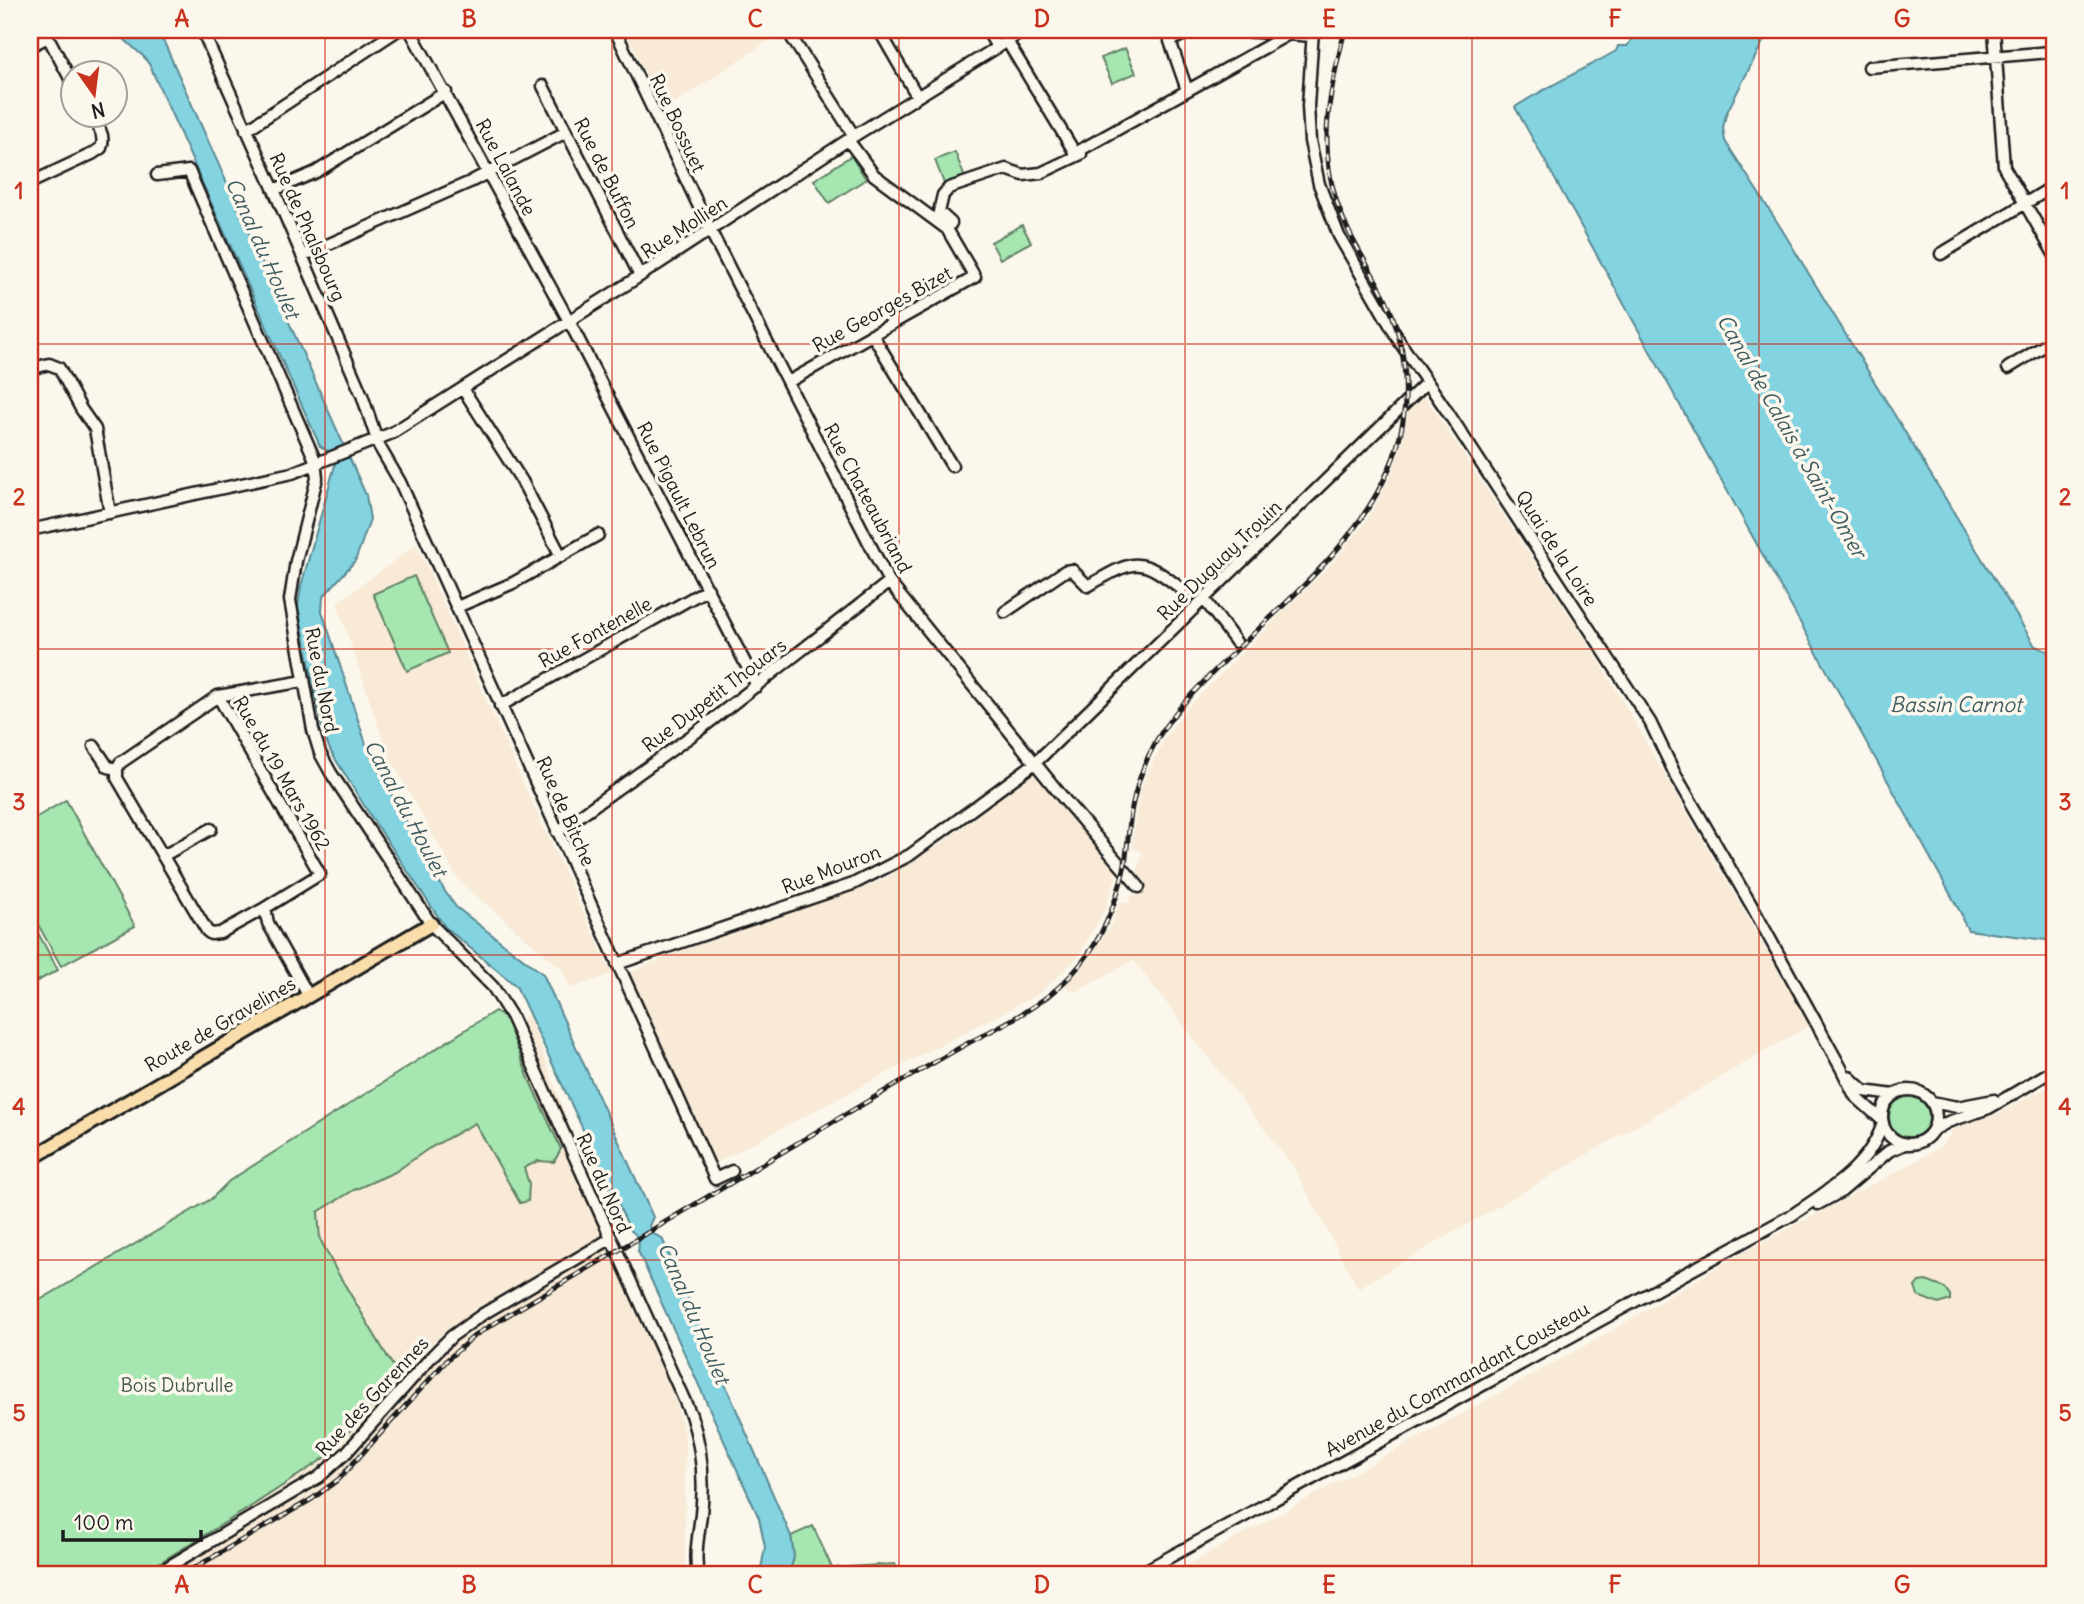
<svg xmlns="http://www.w3.org/2000/svg" width="2084" height="1604" font-family="Delius,sans-serif">
  <rect width="100%" height="100%" fill="#fbf7ec"/>
  <filter id="ink" filterUnits="userSpaceOnUse"><feTurbulence type="fractalNoise" baseFrequency=".0143" numOctaves="2"/><feDisplacementMap in="SourceGraphic" scale="14" xChannelSelector="R" yChannelSelector="G"/><feConvolveMatrix kernelMatrix="1 2 1 2 8 2 1 2 1" color-interpolation-filters="sRGB"/></filter>
  <g filter="url(#ink)">
    <path fill="#f8ead6" d="M625 30H780L782 32 665 109 656 95Z
      M1421 398H1426L1592 649 1810 1025 1358 1288 1293 1166 1133 960 1074 993 1064 985 1079 972 1099 944 1112 923 1121 901 1129 904 1130 902 1128 899 1134 895 1133 892 1142 852 1132 848 1136 811 1144 780 1166 736 1189 706 1331 564 1365 523 1392 474 1403 440 1408 411Z
      M417 544 525 787 612 974 570 988 562 969 459 881 388 755 337 603Z
      M1036 770 1121 860 1106 907 1078 957 1040 993 713 1164 626 974 691 947 880 881 948 838Z
      M529 1014 586 1172 647 1297 685 1436V1574H30L273 1162Z
      M2054 1084V1574H1171L1601 1337 1738 1255 1915 1162 1942 1145 1954 1128 1997 1114Z"/>
    <path fill="#a6e7b1" stroke="#618266" stroke-width="2" d="M1125 48 1136 73 1112 83 1101 58Z
      M955 152 965 178 945 186 935 160Z
      M851 156 866 179 829 203 814 180Z
      M1022 225 1031 242 1000 259 991 242Z
      M414 576 448 653 407 671 373 594Z
      M66 800 135 926 61 966 30 910V821Z
      M30 918 58 970 30 985Z
      M495 1011 506 1018 529 1079 561 1149 554 1162 538 1161 524 1168 529 1184 528 1201 520 1203 475 1123 428 1149 395 1172 354 1190 318 1212 320 1239 336 1270 399 1376 326 1457 244 1511 141 1574H30V1306L211 1199 229 1181Z
      M1889 1117a20 20 0 1 1 40 0a20 20 0 1 1-40 0Z
      M1926 1281 1945 1288 1950 1295V1300L1939 1304 1918 1296 1915 1287 1919 1282Z
      M813 1526 832 1568 895 1564 900 1574H789L794 1557 791 1536Z"/>
    <path fill="#84d3e1" stroke="#5a8a92" stroke-width="2" d="M114 30H151L164 42 366 495 370 519 361 545 355 561 323 597 322 611 369 753 444 890 456 907 543 974 653 1217 649 1226 653 1234 662 1238 791 1536 794 1557 789 1574H760L765 1547 759 1518 638 1251C640 1242 638 1235 630 1230L516 986 445 927 372 818 331 752 323 733 298 606 301 586 335 465 329 452 320 446 150 66 145 58Z
      M1632 30H1660L1670 37 1674 36 1679 30H1769L1726 114 1723 128 1725 141 1781 228 2035 646 2054 654V941L1968 930 1962 919 1963 917 1515 107C1548 86 1583 70 1616 51L1618 46H1627L1630 42Z"/>
    <g fill="none" stroke-linecap="round" stroke-linejoin="round">
      <g stroke="#1c1c1c" stroke-width="15">
        <path id="minor" d="M202 30 274 190 362 395 379 446 400 482 715 1179 732 1171
          M410 30 569 321 757 686
          M615 30 710 230 889 582 1064 799 1139 887
          M787 30 854 136
          M879 30 917 96
          M987 30 997 47
          M1230 30 1313 36
          M1313 30 1308 106 1310 141 1319 184 1339 236 1401 344 1445 408 1650 722 1675 774 1753 908 1841 1068 1855 1096 1882 1120
          M1994 30 2004 167 2054 254
          M48 37 74 86
          M1007 41 1075 153 1287 35
          M30 46 48 37 44 30
          M1869 67 2050 52 2054 50
          M543 86 640 276
          M1187 90 1170 41 1193 30
          M246 130 398 30
          M157 175 189 171 315 460 317 478 296 561 290 600 313 730 320 753 331 773 431 924 493 987 511 1016 691 1415C702 1448 705 1480 701 1514 699 1533 694 1555 698 1574
          M30 183 92 154 101 148C106 135 98 125 89 116
          M274 190 316 172 446 92
          M947 229 951 223 939 212 943 195 949 188 1006 169 1023 175 1041 173 1081 154
          M1941 254 2054 186
          M302 256 470 182 566 132
          M872 334 952 466
          M2008 368 2054 340
          M30 369 49 364 59 368 81 409 95 429 110 513
          M788 382 975 277 947 229 874 175 848 140
          M463 389 522 481 561 556
          M30 530 292 473 392 433 632 281 854 136 1025 30
          M1204 599 1236 642
          M457 607 513 583 598 535
          M1005 612 1065 571 1072 570 1088 586C1136 558 1140 556 1184 591L1195 590
          M218 696 320 874 265 908 268 923 308 995
          M500 706 708 589
          M94 746 108 767 117 769
          M557 832 698 731 889 582
          M163 856 211 829
          M265 908 220 933 211 934 207 931 117 778V769L120 763 218 696 304 681
          M617 964 853 884 910 855 1035 763 1426 383
          M1848 1076 1864 1091 1894 1095
          M1882 1117a27 27 0 1 1 54 0a27 27 0 1 1-54 0Z
          M1932 1102 1957 1107 1994 1100
          M1933 1130 1948 1122 1989 1108 2054 1070
          M1818 1204 1842 1191 1889 1151 1905 1144
          M156 1574 319 1477 346 1453 433 1355 452 1336 483 1314 610 1239
          M1139 1574 1792 1215C1828 1191 1869 1167 1883 1123"/>
      </g>
      <g stroke="#1c1c1c" stroke-width="18">
        <path id="major" d="M30 1159 431 924"/>
      </g>
      <use href="#minor" stroke="#fbf7ec" stroke-width="10"/>
      <use href="#major" stroke="#f9deab" stroke-width="12"/>
      <g stroke="#1c1c1c" stroke-width="5">
        <path id="rail" d="M184 1574 312 1499 339 1479 448 1359 474 1336C519 1307 566 1282 612 1254 708 1197 805 1138 902 1081 925 1068 948 1054 972 1041 1012 1020 1051 1001 1080 965 1103 937 1116 904 1124 869 1128 849 1128 828 1132 807 1139 773 1154 738 1177 711 1251 623 1384 542 1403 421 1410 375 1401 324 1378 284 1362 255 1344 228 1335 196 1318 140 1331 85 1345 30"/>
      </g>
      <use href="#rail" stroke="#fbf7ec" stroke-width="2.5" stroke-dasharray="8" stroke-linecap="butt"/>
    </g>
  </g>
  <path fill="none" stroke="#c8321e" stroke-width="2" stroke-opacity="0.55" d="M325 30V1574M612 30V1574M899 30V1574M1185 30V1574M1472 30V1574M1759 30V1574M30 344H2054M30 649H2054M30 955H2054M30 1260H2054"/>
  <g text-anchor="middle" dominant-baseline="central" stroke-width="7" stroke-linejoin="round" paint-order="stroke">
    <g font-size="19" fill="#1c1c1c" stroke="#fbf7ec">
      <text transform="translate(678 123) rotate(65)">Rue Bossuet</text>
      <text transform="translate(506 167) rotate(62)">Rue Lalande</text>
      <text transform="translate(607 173) rotate(63)">Rue de Buffon</text>
      <text transform="translate(308 227) rotate(66)">Rue de Phalsbourg</text>
      <text transform="translate(684 227) rotate(-33)">Rue Mollien</text>
      <text transform="translate(882 309) rotate(-29)">Rue Georges Bizet</text>
      <text transform="translate(679 495) rotate(63)">Rue Pigault Lebrun</text>
      <text transform="translate(868 498) rotate(62)">Rue Chateaubriand</text>
      <text transform="translate(1557 548) rotate(57)">Quai de la Loire</text>
      <text transform="translate(1219 560) rotate(-44)">Rue Duguay Trouin</text>
      <text transform="translate(595 632) rotate(-29)">Rue Fontenelle</text>
      <text transform="translate(322 680) rotate(79)">Rue du Nord</text>
      <text transform="translate(714 695) rotate(-37)">Rue Dupetit Thouars</text>
      <text transform="translate(282 773) rotate(60)">Rue du 19 Mars 1962</text>
      <text transform="translate(566 811) rotate(66)">Rue de Bitche</text>
      <text transform="translate(831 869) rotate(-21)">Rue Mouron</text>
      <text transform="translate(220 1024) rotate(-30)">Route de Gravelines</text>
      <text transform="translate(604 1183) rotate(66)">Rue du Nord</text>
      <text transform="translate(1457 1379) rotate(-29)">Avenue du Commandant Cousteau</text>
      <text transform="translate(372 1396) rotate(-47)">Rue des Garennes</text>
    </g>
    <g font-size="19" fill="#455949" stroke="#fbf7ec">
      <text x="177" y="1385">Bois Dubrulle</text>
    </g>
    <g font-size="21" font-style="italic" fill="#405c61" stroke="#fbf7ec">
      <text transform="translate(263 248) rotate(66)">Canal du Houlet</text>
      <text transform="translate(1792 436) rotate(60)">Canal de Calais à Saint-Omer</text>
      <text x="1956" y="704">Bassin Carnot</text>
      <text transform="translate(406 808) rotate(62)">Canal du Houlet</text>
      <text transform="translate(694 1313) rotate(67)">Canal du Houlet</text>
    </g>
  </g>
  <rect width="2084" height="1604" fill="none" stroke="#fbf7ec" stroke-width="77"/>
  <g transform="translate(94 94) rotate(166)"><circle r="33" fill="#fbf7ec" stroke="#a29f99" stroke-width="2"/>
  <path d="M0-5L12 26L0 18L-12 26Z" fill="#c8321e"/>
  <text y="-10" font-size="19" font-weight="bold" text-anchor="middle" fill="#1c1c1c">N</text>
  </g>
  <path d="M63 1530v10h138v-10" fill="none" stroke="#1c1c1c" stroke-width="3.5"/>
  <text x="74" y="1530" font-size="21" fill="#1c1c1c" stroke="#fbf7ec" stroke-width="5" paint-order="stroke">100 m</text>
  <rect x="38" y="38" width="2008" height="1528" fill="none" stroke="#c8321e" stroke-width="2.5"/>
  <g font-size="23" text-anchor="middle" font-weight="bold" fill="#c8321e">
    <text x="182" y="27">A</text>
    <text x="469" y="27">B</text>
    <text x="755" y="27">C</text>
    <text x="1042" y="27">D</text>
    <text x="1329" y="27">E</text>
    <text x="1615" y="27">F</text>
    <text x="1902" y="27">G</text>
    <text x="19" y="199">1</text>
    <text x="2065" y="199">1</text>
    <text x="19" y="505">2</text>
    <text x="2065" y="505">2</text>
    <text x="19" y="810">3</text>
    <text x="2065" y="810">3</text>
    <text x="19" y="1115">4</text>
    <text x="2065" y="1115">4</text>
    <text x="19" y="1421">5</text>
    <text x="2065" y="1421">5</text>
    <text x="182" y="1593">A</text>
    <text x="469" y="1593">B</text>
    <text x="755" y="1593">C</text>
    <text x="1042" y="1593">D</text>
    <text x="1329" y="1593">E</text>
    <text x="1615" y="1593">F</text>
    <text x="1902" y="1593">G</text>
  </g>
</svg>
